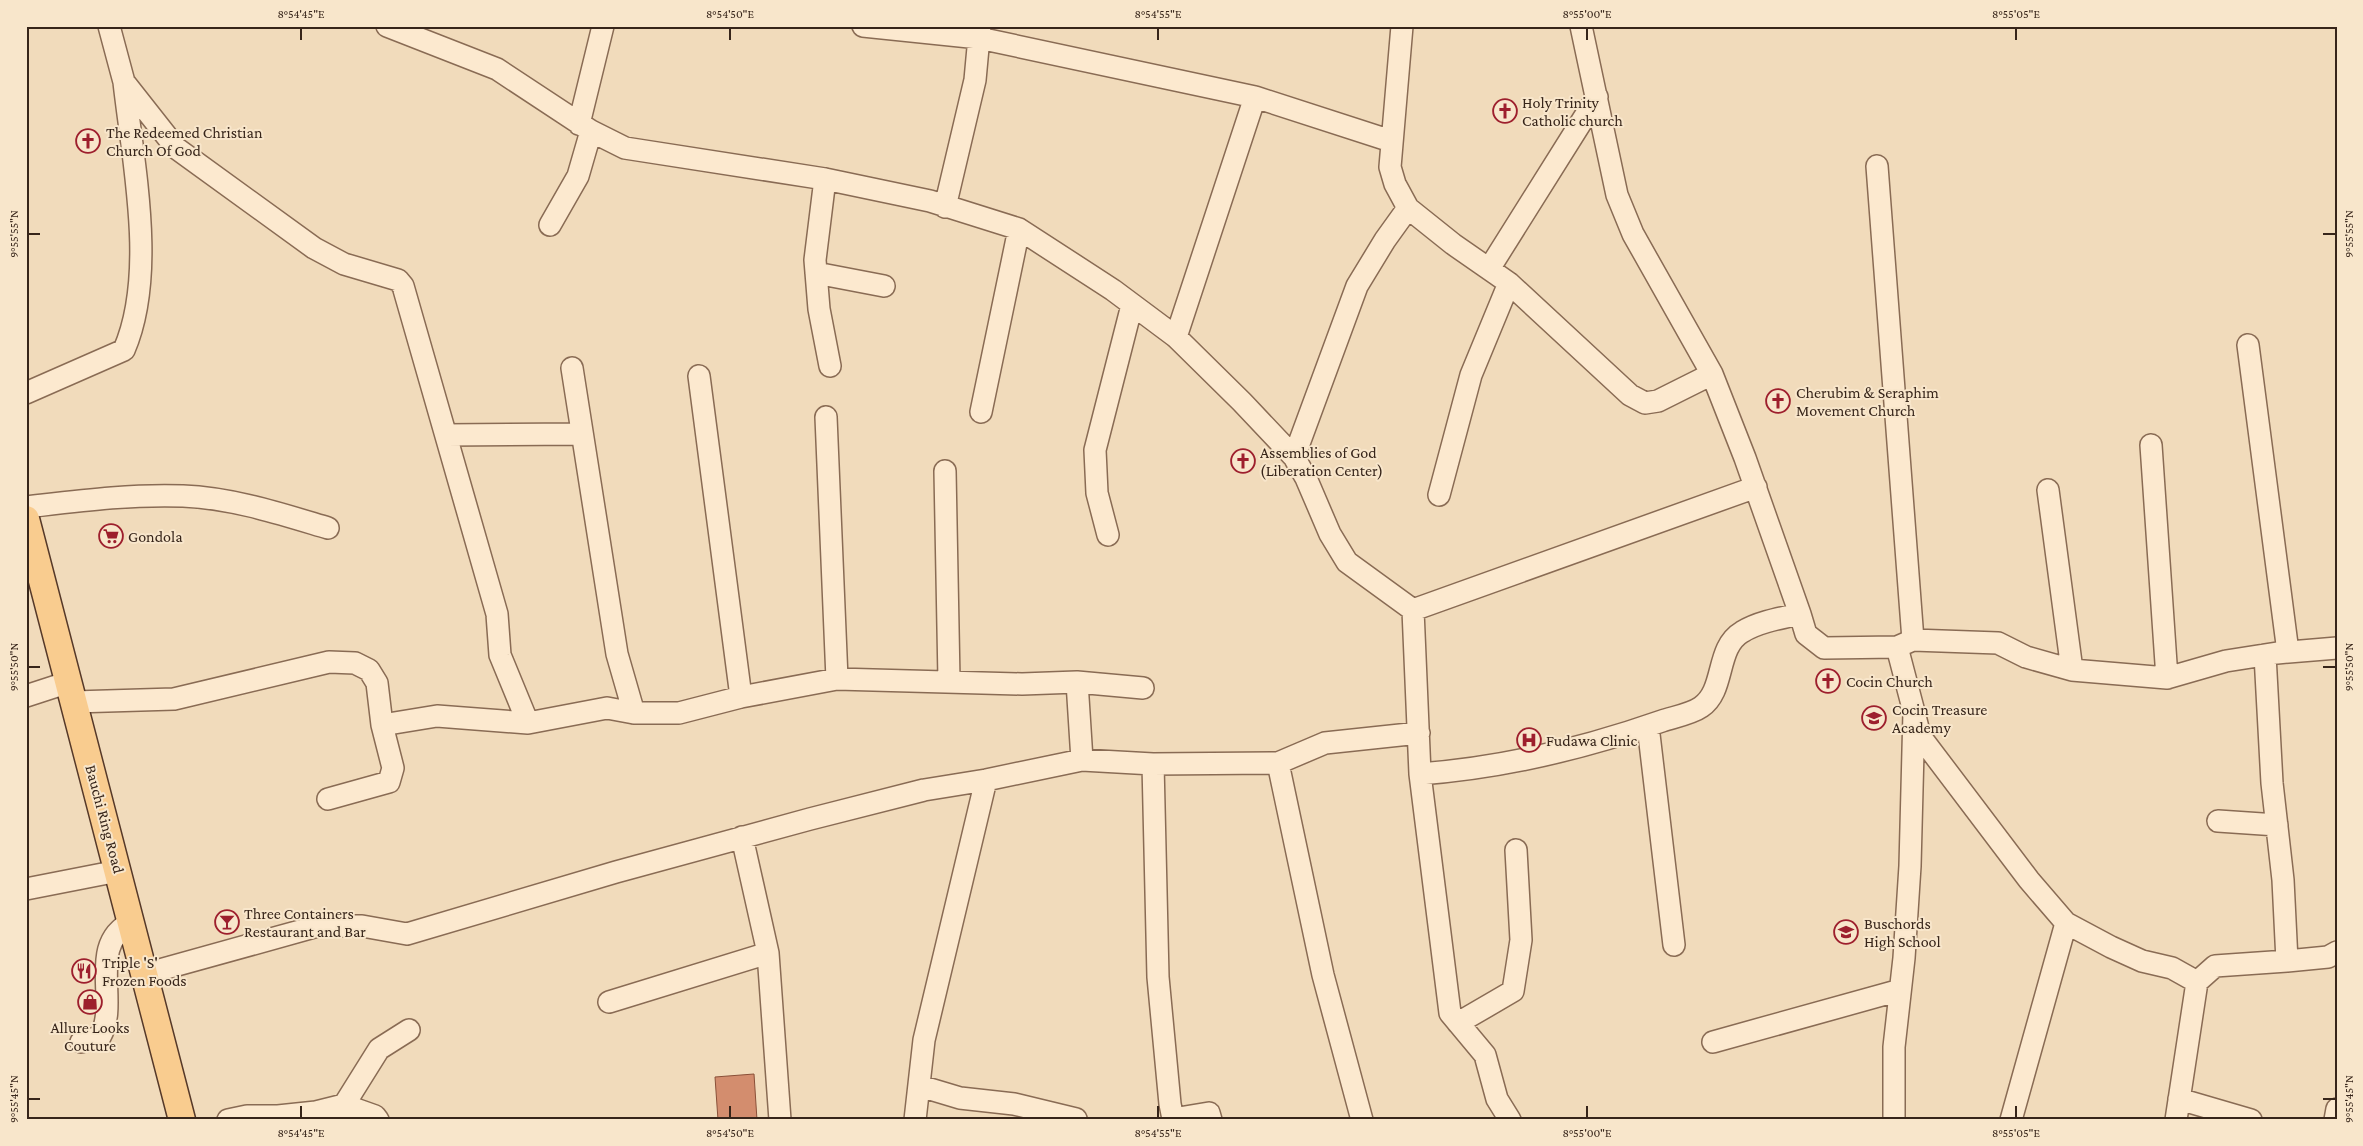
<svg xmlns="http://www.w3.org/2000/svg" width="2363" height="1146" font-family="'Crimson Pro',serif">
  <rect width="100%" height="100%" fill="#f1dbbb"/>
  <path fill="#d38d6e" stroke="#8a5038" d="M754 1074 757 1120H718L715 1077Z"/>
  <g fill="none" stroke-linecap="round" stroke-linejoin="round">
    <g stroke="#896b54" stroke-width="24">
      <path id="minor" d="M109 26 124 82 176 148 314 248 344 264 398 280 403 286 497 614 500 655 528 723
        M387 26 497 69 591 131 625 148 825 179 930 201 1019 229 1113 290 1176 337 1242 402 1294 457 1306 478 1330 534 1347 562 1413 610
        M863 26 979 38 1255 97 1391 141
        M1402 26 1390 167 1395 184 1408 208 1453 244 1509 283 1630 395 1645 403 1658 401 1712 374
        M1581 26 1617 195 1633 234 1712 374 1745 458 1800 614
        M579 124 603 26
        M1877 166 1913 640
        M825 179 815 260 819 309 830 366
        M945 207 975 80 980 26
        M550 225 578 176 591 131
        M1489 269 1597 97
        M816 273 884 286
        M1176 337 1255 97
        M2248 345 2288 652
        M572 368 617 654 634 713
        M699 376 741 697
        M26 393 124 350C157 274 133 163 124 82
        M981 412 1019 229
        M826 417 837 679
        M446 435 581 434
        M2151 445 2167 678
        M1294 457 1357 286 1385 240 1408 208
        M945 471 949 680
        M2048 490 2072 670
        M1439 495 1471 375 1509 283
        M26 507C78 501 130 494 183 496 233 498 281 514 328 528
        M1108 535 1097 493 1095 450 1132 305
        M1413 610 1420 774 1450 1013 1485 1055 1497 1099 1510 1120
        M1413 610 1756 487
        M1077 682 1143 688
        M26 696 69 682
        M74 702 174 699 329 662 355 663 369 670 377 683 382 725 393 768 389 782 328 799
        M1914 712 1920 736 2029 880 2066 923 2111 947 2142 961 2172 968 2197 982 2176 1120
        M382 725 437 716 528 723 607 708 634 713H679L741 697 837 679 1022 684 1077 682 1082 760
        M1648 726 1674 945
        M1278 763 1323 975 1362 1120
        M1153 764 1158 977 1170 1104 1173 1119 1209 1113 1211 1120
        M1420 774C1501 768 1585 748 1662 721 1674 717 1691 714 1701 707 1726 690 1715 648 1742 632 1758 622 1781 618 1800 614L1806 634 1824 648 1897 647 1913 640 1998 643 2026 657 2072 670 2167 678 2226 661 2277 653 2337 648
        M2218 821 2277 825
        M742 837 768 953 780 1120
        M26 889 118 871
        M2287 961 2328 957 2337 952
        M145 974 318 926H362L407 934 616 872 810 819 924 790 986 780 1082 760 1153 764 1278 763 1325 743 1419 733
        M2197 982 2215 966 2287 961 2283 880 2272 783 2265 655
        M609 1002 768 953
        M1458 1023 1513 991 1521 940 1516 850
        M81 1042 100 1037C120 1002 86 944 132 922
        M1713 1042 1900 990
        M920 1086 960 1098 1014 1104 1076 1119
        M2179 1099 2251 1120
        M344 1105 379 1049 409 1030
        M228 1120 247 1116H278L316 1112 344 1105 375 1116 378 1120
        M915 1120 924 1040 986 780
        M1894 1120V1047L1904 958 1910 866 1914 712 1897 647
        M2011 1120 2066 923
        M2335 1120 2337 1109"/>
    </g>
    <g stroke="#563929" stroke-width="29">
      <path id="major" d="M26 519 182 1120"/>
    </g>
    <use href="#minor" stroke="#fce9cf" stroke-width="21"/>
    <use href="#major" stroke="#f9cc8f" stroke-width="26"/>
  </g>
  <path fill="none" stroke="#37251a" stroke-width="2" d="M301 28V40M730 28V40M1158 28V40M1587 28V40M2016 28V40M28 234H40M2323 234H2336M28 667H40M2323 667H2336M28 1099H40M2323 1099H2336M301 1106V1118M730 1106V1118M1158 1106V1118M1587 1106V1118M2016 1106V1118"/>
  <defs>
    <g id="church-ring" transform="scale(1.25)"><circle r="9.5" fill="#f8e6cb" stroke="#9d1f2d" stroke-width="1.5"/><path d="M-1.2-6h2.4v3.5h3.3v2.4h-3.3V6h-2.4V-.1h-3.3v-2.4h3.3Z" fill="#9d1f2d"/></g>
    <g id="supermarket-ring" transform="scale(1.25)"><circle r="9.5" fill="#f8e6cb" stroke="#9d1f2d" stroke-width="1.5"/><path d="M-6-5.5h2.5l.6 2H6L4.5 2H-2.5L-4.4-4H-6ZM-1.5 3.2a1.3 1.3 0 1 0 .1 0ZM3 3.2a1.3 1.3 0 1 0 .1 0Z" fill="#9d1f2d"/></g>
    <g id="school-ring" transform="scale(1.25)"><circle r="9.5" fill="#f8e6cb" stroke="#9d1f2d" stroke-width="1.5"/><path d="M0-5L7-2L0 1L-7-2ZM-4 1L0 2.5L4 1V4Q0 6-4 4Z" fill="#9d1f2d"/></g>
    <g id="hospital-ring" transform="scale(1.25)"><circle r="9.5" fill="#f8e6cb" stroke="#9d1f2d" stroke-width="1.5"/><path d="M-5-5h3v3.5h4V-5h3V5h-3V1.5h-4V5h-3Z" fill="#9d1f2d"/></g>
    <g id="bar-ring" transform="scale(1.25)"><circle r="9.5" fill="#f8e6cb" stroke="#9d1f2d" stroke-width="1.5"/><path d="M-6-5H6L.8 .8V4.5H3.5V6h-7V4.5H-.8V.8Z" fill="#9d1f2d"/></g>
    <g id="restaurant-ring" transform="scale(1.25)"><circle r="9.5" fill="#f8e6cb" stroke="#9d1f2d" stroke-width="1.5"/><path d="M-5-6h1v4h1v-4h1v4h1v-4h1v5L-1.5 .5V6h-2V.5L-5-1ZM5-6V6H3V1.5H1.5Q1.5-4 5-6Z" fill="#9d1f2d"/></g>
    <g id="shop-ring" transform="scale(1.25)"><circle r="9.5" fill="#f8e6cb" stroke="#9d1f2d" stroke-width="1.5"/><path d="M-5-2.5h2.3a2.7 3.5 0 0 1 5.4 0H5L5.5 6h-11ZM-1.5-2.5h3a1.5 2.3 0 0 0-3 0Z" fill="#9d1f2d"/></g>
  </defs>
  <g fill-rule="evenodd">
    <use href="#church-ring" x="1505" y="111"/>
    <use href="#church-ring" x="88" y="141"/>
    <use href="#church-ring" x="1778" y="401"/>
    <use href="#church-ring" x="1243" y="461"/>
    <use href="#supermarket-ring" x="111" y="536"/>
    <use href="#church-ring" x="1828" y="681"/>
    <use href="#school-ring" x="1874" y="718"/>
    <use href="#hospital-ring" x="1529" y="740"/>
    <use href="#bar-ring" x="227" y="922"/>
    <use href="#school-ring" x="1846" y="932"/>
    <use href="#restaurant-ring" x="84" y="971"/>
    <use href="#shop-ring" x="90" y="1002"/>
  </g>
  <g text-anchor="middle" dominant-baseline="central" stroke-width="4" stroke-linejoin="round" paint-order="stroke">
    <g font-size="16" fill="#37251a" stroke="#f8e6cb" text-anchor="start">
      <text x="1522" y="102">Holy Trinity<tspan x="1522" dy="18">Catholic church</tspan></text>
      <text x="106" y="132">The Redeemed Christian<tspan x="106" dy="18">Church Of God</tspan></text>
      <text x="1796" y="392">Cherubim &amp; Seraphim<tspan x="1796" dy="18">Movement Church</tspan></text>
      <text x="1260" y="452">Assemblies of God<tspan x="1260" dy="18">(Liberation Center)</tspan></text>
      <text x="128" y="536">Gondola</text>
      <text x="1846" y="681">Cocin Church</text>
      <text x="1892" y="709">Cocin Treasure<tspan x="1892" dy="18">Academy</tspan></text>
      <text x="1546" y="740">Fudawa Clinic</text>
      <text x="244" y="913">Three Containers<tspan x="244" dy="18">Restaurant and Bar</tspan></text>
      <text x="1864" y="923">Buschords<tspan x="1864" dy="18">High School</tspan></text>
      <text x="102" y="962">Triple 'S'<tspan x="102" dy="18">Frozen Foods</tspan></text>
      <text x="90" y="1027" text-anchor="middle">Allure Looks<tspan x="90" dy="18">Couture</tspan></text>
    </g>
    <g font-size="16" fill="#37251a" stroke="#f8e6cb">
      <text transform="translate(105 819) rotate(75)">Bauchi Ring Road</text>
    </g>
  </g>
  <rect width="2363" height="1146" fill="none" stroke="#f8e6cb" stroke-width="55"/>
  <rect x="28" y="28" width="2308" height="1090" fill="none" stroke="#37251a" stroke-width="2"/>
  <g font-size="12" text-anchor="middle" fill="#37251a">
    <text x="301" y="18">8°54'45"E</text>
    <text x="730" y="18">8°54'50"E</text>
    <text x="1158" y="18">8°54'55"E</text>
    <text x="1587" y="18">8°55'00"E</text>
    <text x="2016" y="18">8°55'05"E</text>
    <text transform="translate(14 234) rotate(-90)" y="4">9°55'55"N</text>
    <text transform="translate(2349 234) rotate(-90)" y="4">9°55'55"N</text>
    <text transform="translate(14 667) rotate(-90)" y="4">9°55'50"N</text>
    <text transform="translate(2349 667) rotate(-90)" y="4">9°55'50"N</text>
    <text transform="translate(14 1099) rotate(-90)" y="4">9°55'45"N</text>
    <text transform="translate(2349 1099) rotate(-90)" y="4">9°55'45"N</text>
    <text x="301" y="1137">8°54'45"E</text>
    <text x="730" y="1137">8°54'50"E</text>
    <text x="1158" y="1137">8°54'55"E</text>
    <text x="1587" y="1137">8°55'00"E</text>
    <text x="2016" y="1137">8°55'05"E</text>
  </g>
</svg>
